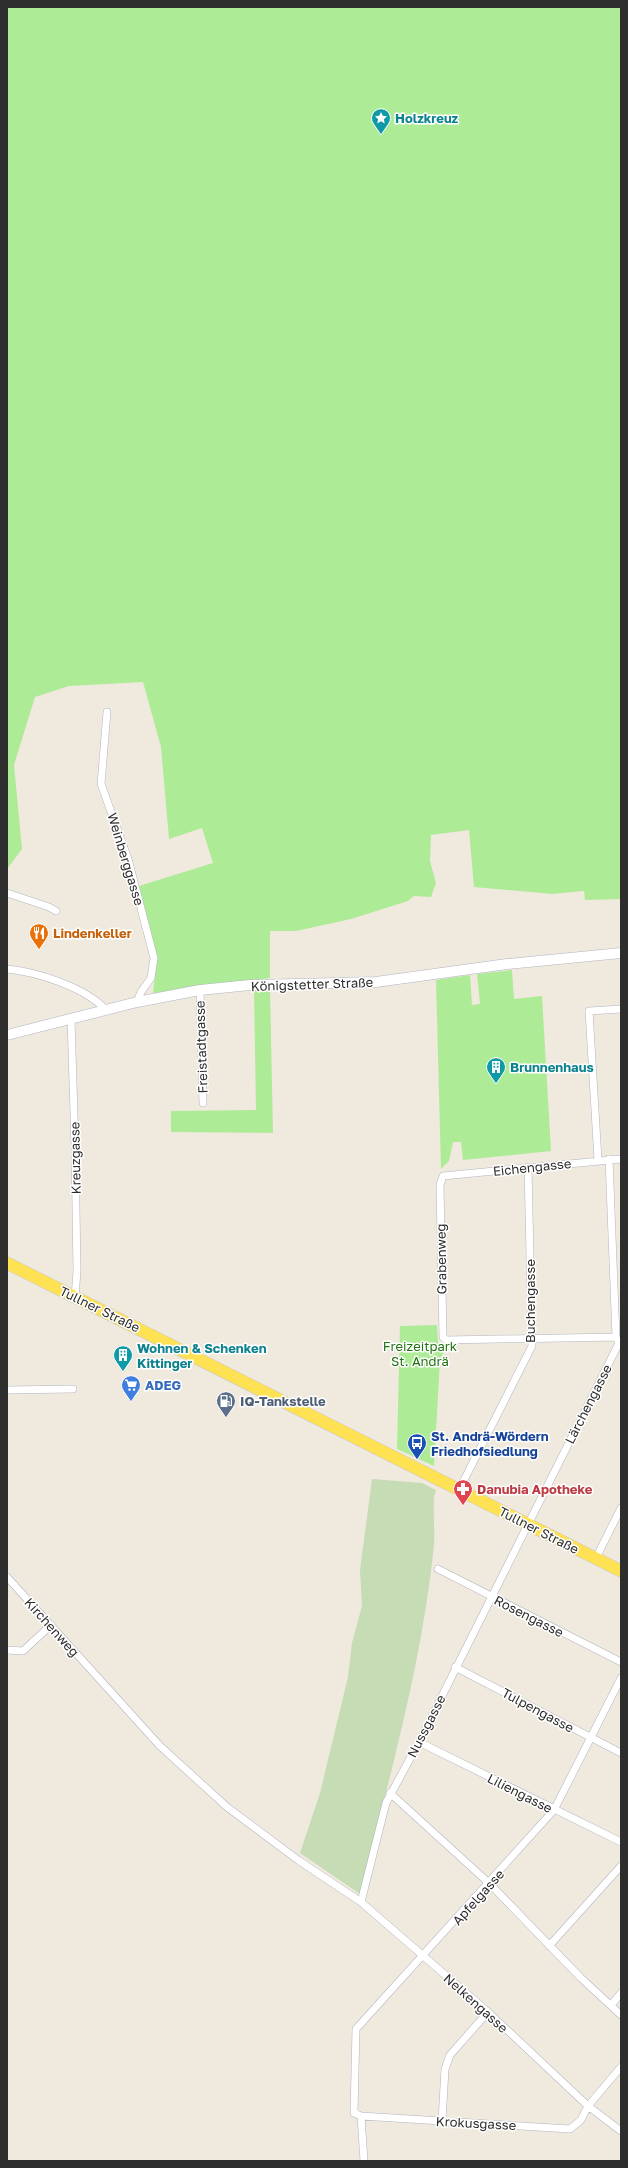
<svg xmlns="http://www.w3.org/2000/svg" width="628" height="2168" font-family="'Golos Text',sans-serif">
  <rect width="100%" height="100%" fill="#f0e9de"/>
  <path fill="#aeeb96" d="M7 7H621V899L585 900 584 891 552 894 474 887 469 830 431 835 430 861 436 883 431 897 414 896 408 901 351 919 296 931H270V978L153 993 157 958 139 886 213 863 202 828 169 839 161 747 143 682 69 686 35 697 14 765 22 849 7 869Z
    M512 970 514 999 542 996 551 1151 463 1160 461 1142H453L449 1161 441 1169 436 980 470 975 472 1005 480 1004 477 974Z
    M254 990H270L273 1133 171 1132V1111L256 1110Z
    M437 1325 438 1343 447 1345 440 1360 434 1466 397 1449 400 1326Z"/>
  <path fill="#c5dcb4" d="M372 1479 422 1483 436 1490 434 1497C433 1512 435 1531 434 1545 422 1664 389 1779 360 1894L300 1853 320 1793 348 1677 352 1643 362 1606 360 1570Z"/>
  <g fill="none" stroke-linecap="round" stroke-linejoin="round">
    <g stroke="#b2b4c2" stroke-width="8">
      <path id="minor" d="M107 712 101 784 128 859 154 958 151 978 141 992 137 1002
        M7 893 49 907 56 911
        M7 969C37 972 85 987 106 1010
        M200 990 203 1103
        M71 1019 75 1145 77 1271 75 1297
        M598 1160 589 1011 621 1009
        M616 1337 446 1340 443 1337 440 1185 443 1176 621 1159
        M7 1390 73 1389
        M459 1490 532 1346 528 1167
        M596 1558 621 1508
        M438 1569 621 1662
        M7 1577 160 1746 227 1807 298 1860 361 1902 488 2012 588 2106 621 2131
        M7 1650 23 1651 51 1625
        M455 1667 621 1753
        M621 1678 554 1810 356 2029 354 2113 361 2116 570 2129 581 2120 588 2106 621 2067
        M419 1742 621 1842
        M390 1793 490 1884 581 1978 621 2015
        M361 1902 386 1803 419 1742 619 1343 616 1337 609 1159
        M549 1946 621 1866
        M611 2005 621 1993
        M361 2116 364 2161
        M442 2121 445 2069 450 2055 488 2012"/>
    </g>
    <g stroke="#b2b4c2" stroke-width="11">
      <path id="secondary" d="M7 1035 137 1002 200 990 250 985 376 982 507 964 621 953"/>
    </g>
    <g stroke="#c8c8c8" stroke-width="13">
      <path id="primary" d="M7 1263 621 1571"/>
    </g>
    <use href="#minor" stroke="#fff" stroke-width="7"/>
    <use href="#secondary" stroke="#fff" stroke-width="10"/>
    <use href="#primary" stroke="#ffe154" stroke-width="12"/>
  </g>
  <defs>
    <g id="sight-pin" transform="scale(1)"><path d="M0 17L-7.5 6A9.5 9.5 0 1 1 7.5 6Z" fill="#0f9aa8" stroke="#fff"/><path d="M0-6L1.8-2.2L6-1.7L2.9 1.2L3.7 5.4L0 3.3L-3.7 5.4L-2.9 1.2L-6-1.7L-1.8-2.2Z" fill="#fff"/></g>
    <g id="restaurant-pin" transform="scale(1)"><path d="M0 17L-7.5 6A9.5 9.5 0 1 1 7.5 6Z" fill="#e8710a" stroke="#fff"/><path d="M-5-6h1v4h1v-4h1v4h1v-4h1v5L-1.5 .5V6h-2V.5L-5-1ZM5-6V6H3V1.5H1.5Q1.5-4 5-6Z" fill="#fff"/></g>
    <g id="building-pin" transform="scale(1)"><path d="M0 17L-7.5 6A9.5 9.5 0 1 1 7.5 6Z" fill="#0f9aa8" stroke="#fff"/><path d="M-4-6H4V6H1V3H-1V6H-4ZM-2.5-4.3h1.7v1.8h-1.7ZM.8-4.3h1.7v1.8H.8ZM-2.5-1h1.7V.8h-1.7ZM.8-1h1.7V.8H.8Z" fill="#fff"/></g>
    <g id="supermarket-pin" transform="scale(1)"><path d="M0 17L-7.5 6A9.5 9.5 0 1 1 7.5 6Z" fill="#3f7fe0" stroke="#fff"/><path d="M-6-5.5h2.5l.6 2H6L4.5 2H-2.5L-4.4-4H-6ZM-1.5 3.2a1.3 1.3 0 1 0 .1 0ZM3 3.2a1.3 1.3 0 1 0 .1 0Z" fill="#fff"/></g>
    <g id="fuel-pin" transform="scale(1)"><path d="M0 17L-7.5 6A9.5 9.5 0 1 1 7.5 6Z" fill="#5c6f8a" stroke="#fff"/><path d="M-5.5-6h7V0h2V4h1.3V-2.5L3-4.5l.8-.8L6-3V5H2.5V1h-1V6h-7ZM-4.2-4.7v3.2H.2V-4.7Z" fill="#fff"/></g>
    <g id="bus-pin" transform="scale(1)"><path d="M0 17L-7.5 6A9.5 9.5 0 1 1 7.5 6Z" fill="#1a4fb4" stroke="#fff"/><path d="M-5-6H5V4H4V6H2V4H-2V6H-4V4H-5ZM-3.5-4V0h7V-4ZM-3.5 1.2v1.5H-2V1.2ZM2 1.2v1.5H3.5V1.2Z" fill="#fff"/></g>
    <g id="pharmacy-pin" transform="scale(1)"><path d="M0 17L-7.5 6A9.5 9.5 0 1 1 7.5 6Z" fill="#e0444e" stroke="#fff"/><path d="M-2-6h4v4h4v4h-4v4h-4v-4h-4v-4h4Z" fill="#fff"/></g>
  </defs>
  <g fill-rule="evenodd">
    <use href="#sight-pin" x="381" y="118"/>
    <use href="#restaurant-pin" x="39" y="933"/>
    <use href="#building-pin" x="496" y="1067"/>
    <use href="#building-pin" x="123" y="1355"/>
    <use href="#supermarket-pin" x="131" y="1385"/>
    <use href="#fuel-pin" x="226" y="1401"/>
    <use href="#bus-pin" x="417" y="1443"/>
    <use href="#pharmacy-pin" x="463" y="1489"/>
  </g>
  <g text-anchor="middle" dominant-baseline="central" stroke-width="3" stroke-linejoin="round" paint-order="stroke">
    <g font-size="13" font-weight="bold" fill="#0d838f" stroke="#fff" text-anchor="start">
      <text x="395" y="118">Holzkreuz</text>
      <text x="510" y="1067">Brunnenhaus</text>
      <text x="137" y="1348">Wohnen &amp; Schenken<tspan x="137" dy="15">Kittinger</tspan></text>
    </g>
    <g font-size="13" fill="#2d2d2d" stroke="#fff">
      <text transform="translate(126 859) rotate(73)">Weinberggasse</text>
      <text transform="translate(312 984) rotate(-2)">Königstetter Straße</text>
      <text transform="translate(201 1047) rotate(-92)">Freistadtgasse</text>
      <text transform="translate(75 1158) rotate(-91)">Kreuzgasse</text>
      <text transform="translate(532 1167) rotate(-6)">Eichengasse</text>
      <text transform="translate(441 1259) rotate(-91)">Grabenweg</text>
      <text transform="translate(530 1301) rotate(-90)">Buchengasse</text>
      <text transform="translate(100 1309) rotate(26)">Tullner Straße</text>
      <text transform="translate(588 1404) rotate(-63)">Lärchengasse</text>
      <text transform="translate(539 1530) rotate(27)">Tullner Straße</text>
      <text transform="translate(529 1616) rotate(27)">Rosengasse</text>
      <text transform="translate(52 1627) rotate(48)">Kirchenweg</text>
      <text transform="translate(538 1710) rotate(28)">Tulpengasse</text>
      <text transform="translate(426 1726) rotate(-63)">Nussgasse</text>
      <text transform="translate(520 1793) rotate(27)">Liliengasse</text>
      <text transform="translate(478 1897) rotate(-48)">Apfelgasse</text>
      <text transform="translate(476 2003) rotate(42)">Nelkengasse</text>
      <text transform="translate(476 2123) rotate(3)">Krokusgasse</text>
    </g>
    <g font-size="13" font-weight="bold" fill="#c56008" stroke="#fff" text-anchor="start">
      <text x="53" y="933">Lindenkeller</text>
    </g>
    <g font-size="13" fill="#227413" stroke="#fff">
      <text x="420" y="1346">Freizeitpark<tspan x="420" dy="15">St. Andrä</tspan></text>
    </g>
    <g font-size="13" font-weight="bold" fill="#366cbe" stroke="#fff" text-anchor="start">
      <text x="145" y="1385">ADEG</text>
    </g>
    <g font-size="13" font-weight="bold" fill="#4e5e75" stroke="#fff" text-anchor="start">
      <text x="240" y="1401">IQ-Tankstelle</text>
    </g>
    <g font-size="13" font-weight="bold" fill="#164399" stroke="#fff" text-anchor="start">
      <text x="431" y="1436">St. Andrä-Wördern<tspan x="431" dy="15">Friedhofsiedlung</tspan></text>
    </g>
    <g font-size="13" font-weight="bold" fill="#be3a42" stroke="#fff" text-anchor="start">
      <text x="477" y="1489">Danubia Apotheke</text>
    </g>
  </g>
  <rect width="628" height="2168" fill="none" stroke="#2d2d2d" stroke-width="16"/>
</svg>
